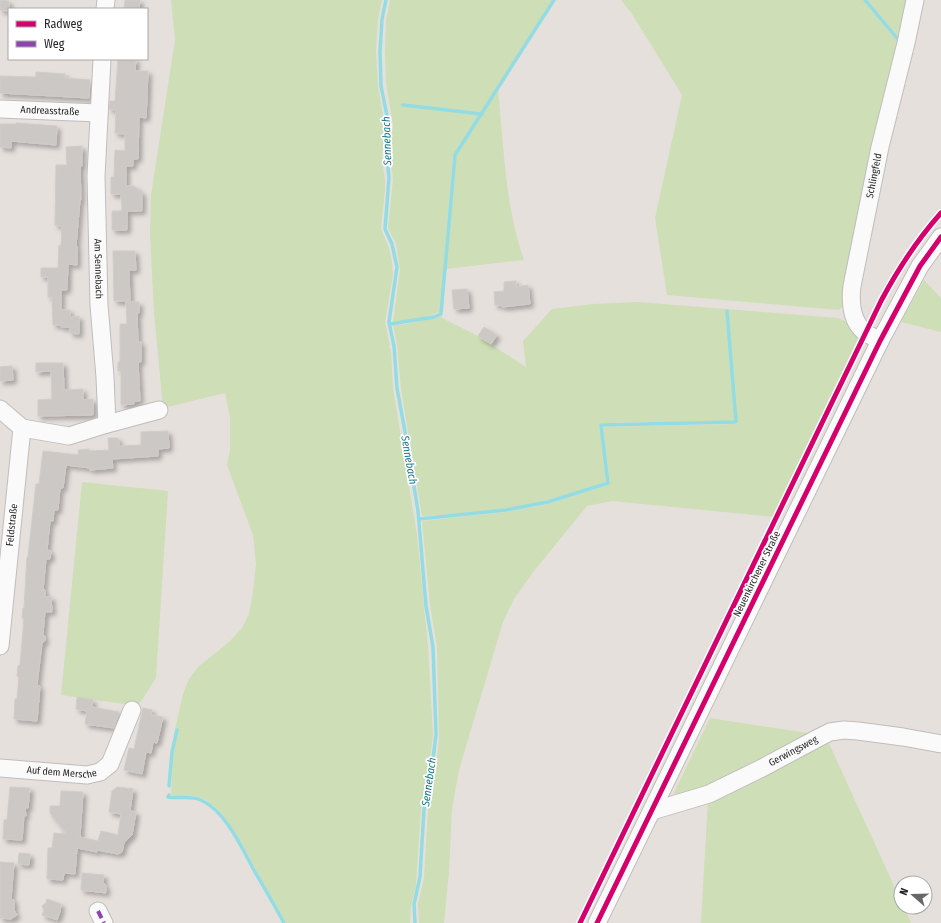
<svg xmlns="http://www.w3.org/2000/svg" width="941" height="923" font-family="'Fira Sans Condensed',sans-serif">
  <defs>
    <filter id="shadow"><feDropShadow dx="3.5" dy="3.5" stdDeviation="2" flood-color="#0004"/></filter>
  </defs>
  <rect width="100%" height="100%" fill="#e5e0dc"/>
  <path fill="#cedeb6" d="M171 0H382L378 19 376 51 378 86 385 128 382 158 385 180V190L381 229 389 248 392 261 393 275 385 322 390 346 389 347 391 349 393 388 417 535 428 647 433 735 427 782 421 809 416 885 411 906 410 923H286C278 907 269 893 260 877 248 855 227 810 204 799 191 793 182 798 171 795L173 752 178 729H175L183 694 189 679 198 667 229 642 242 628 249 614 253 592 256 564 253 535 227 465 230 450V417L225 393 163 408 154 313 150 233 151 195 175 40Z
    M390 0H553L523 49 482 112 402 104V106L480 115 453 155 440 312 421 318 393 322 400 269 396 244 388 228 393 179 390 157 393 125 386 83 385 53 386 20Z
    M621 0H863L901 46 846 303 839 310 667 295 655 218 682 95 632 14Z
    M867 0H910L902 42Z
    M498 90C504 147 505 206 524 260L446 269 456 156Z
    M924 280 941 298V332L901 322Z
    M638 302 838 318 851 324 862 336 774 517 612 501 587 506 534 571 514 599 503 622 459 770 452 809 449 872 444 923H419L418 904 424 878 428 810 434 782 439 740 437 647 430 605 422 521 506 512 549 504 610 484 603 427 737 424V421L600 423 607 481C587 488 568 495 548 500 507 511 464 514 422 516L401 389 397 345 393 325 406 324 442 316V318L478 336 526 367 523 341 552 309 594 304Z
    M82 482 168 491 156 678 138 706 61 695Z
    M710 718 813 734 704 790 679 797 674 793Z
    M827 739 901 901V907H904L911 923H701L708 799Z"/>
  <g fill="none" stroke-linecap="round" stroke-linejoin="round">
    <path stroke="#93dce3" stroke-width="3.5" d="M386 0 382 19 380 52 381 86 389 126 387 158 389 178 385 229 392 244 397 267 389 322 394 346 397 388 406 437 418 511 426 606 433 647 436 735 430 782 424 809 420 877 414 904 415 923
      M865 0 901 43
      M403 105 482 114
      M390 324 434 317 441 314 455 155 554 0
      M419 519 506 510 548 502 608 483 601 425 736 422 727 311
      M169 786 172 752 177 730
      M169 795 168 797C179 799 191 795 201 800 226 811 243 850 255 872 265 889 275 906 284 923"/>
  </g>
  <path fill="#ccc8c6" stroke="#d0ccc8" filter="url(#shadow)" d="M0 0 9 1V11L0 10Z
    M125 0H140L139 9H124Z
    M118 59H136L135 71H148L147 97 146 118 139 117 138 159H133V166H126V186H134L142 193V211H127V230H112V211H122L121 194H111V177H114L115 150 125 151V134L115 133 116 110 109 109 110 101H115Z
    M36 72 65 74V78L90 80 89 98 0 93V76L36 77Z
    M16 123 57 126 56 145 11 141V148L0 147V124H16Z
    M82 146V166H80L81 200H80L76 246H77V265L68 264 67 290H61V310H70V317L79 316V334L70 333V327H61V325H53L52 297H48V277H41V268H58L59 245 61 246 62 226 55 225 56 165H67L66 147Z
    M113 251H135L136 270H129V272L130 301H114Z
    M516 281V287L528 285 530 304 502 307V305H495L494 292 504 291V282Z
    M467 289 469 308 454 309 452 290Z
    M126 302H139V313H137L138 342H141V362H138L140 401H134V404L121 405V371H118V362H120V324H127Z
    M484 327 497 335 491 344 478 336Z
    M36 363H63L64 390 83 389V400L93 399V415L38 416V400L52 399 51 371 36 372Z
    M12 366 13 380 0 381V367Z
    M168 431 169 448 158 449V456L112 459 113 468 90 470V468L66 465 63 488H60L58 510H54L53 521H50L47 550 51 551 50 559H46L43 590H45V597H52L51 604 52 605V612H45L43 634 45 637V641L42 643 37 685 40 686 37 721 14 719 15 699H17L19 678 17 676 18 666 20 665 24 619 22 618 23 608H24L27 557H28L36 484H39L43 451 79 455 78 450 89 449V451L109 450 108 438H118L119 446 141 445V432Z
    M77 697 93 700 92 707 119 712 114 728 85 724 87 711 76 709Z
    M143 708 152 710 151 715 163 717 157 743 153 742 151 753 146 752 142 774 124 770 129 748 134 749Z
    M10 787 30 788 28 808H25L26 816 24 815 22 840 3 839 4 820H7Z
    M117 787 133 789 130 811 136 812 132 835 124 843 122 852 118 854 97 850V852L77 848 75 874 64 873 63 880 47 879 48 848H52L54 833 67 834 50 813V806H60L61 791 83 792 80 837 98 841 101 831 118 835 121 814 109 812 112 791Z
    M19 853 30 854 29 865 18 864Z
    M0 862 14 863 11 899 14 900V910L17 915 11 919 0 918Z
    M82 873 104 875 103 882 106 886V893L81 890Z
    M47 899 61 904 60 912 57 920 42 915 44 910 42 906 46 903Z"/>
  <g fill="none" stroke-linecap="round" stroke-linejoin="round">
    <g stroke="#bfbdbd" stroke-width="19">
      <g id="minor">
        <path d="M105 9 106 0"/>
        <path id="s1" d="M102 59 96 176 99 305 105 377 107 424"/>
        <path id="s2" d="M0 109 99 113"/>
        <path id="s3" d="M880 341C876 338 870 336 866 333 851 322 850 303 852 286L880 147 906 43 915 0"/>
        <path d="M0 409 22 428 0 646"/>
        <path d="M22 428 69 436 107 424 159 410"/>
        <path id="s4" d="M0 768 87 775 100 772 110 764 132 710"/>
        <path id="s5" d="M652 811 709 794 762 768 820 737 830 732 844 730 858 731 903 737 941 744"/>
        <path d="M98 911 104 923"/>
        <path d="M597 923 880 341 920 266 941 237"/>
      </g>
    </g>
    <use href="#minor" stroke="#fbfafa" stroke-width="17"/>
    <path stroke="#8e44ad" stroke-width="4" stroke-dasharray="8 4" stroke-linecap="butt" d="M98 911 104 923"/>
    <g stroke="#fff" stroke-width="8">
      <path id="cycleway" d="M580 923 881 301C898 269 917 240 941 213
        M597 923 880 341 920 266 941 237"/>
    </g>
    <use href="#cycleway" stroke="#d6006c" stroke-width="5"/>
  </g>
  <g text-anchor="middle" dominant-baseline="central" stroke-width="3.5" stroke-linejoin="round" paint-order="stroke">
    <g font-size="10" fill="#262626" stroke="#fff">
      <text stroke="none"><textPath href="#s2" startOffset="50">Andreasstraße</textPath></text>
      <text stroke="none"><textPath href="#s3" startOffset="180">Schlingfeld</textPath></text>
      <text stroke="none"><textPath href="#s1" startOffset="210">Am Sennebach</textPath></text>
      <text transform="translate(12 525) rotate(-84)">Feldstraße</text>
      <text transform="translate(757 574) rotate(-64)">Neuenkirchener Straße</text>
      <text stroke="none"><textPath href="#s5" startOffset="154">Gerwingsweg</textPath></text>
      <text stroke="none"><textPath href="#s4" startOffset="62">Auf dem Mersche</textPath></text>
    </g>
    <g font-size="11" font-style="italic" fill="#15788c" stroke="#fff">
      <text transform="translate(387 141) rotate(-92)">Sennebach</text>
      <text transform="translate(409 460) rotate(80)">Sennebach</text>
      <text transform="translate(429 782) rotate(-82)">Sennebach</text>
    </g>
  </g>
  <rect x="8" y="8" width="140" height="52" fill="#ffffff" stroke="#a8a8a8"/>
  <rect x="16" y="21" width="20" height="6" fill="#d6006c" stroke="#a8a8a8"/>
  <text x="44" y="28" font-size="12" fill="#262626">Radweg</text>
  <rect x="16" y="41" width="20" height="6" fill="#8e44ad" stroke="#a8a8a8"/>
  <text x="44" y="48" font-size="12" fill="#262626">Weg</text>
  <g transform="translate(913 895) rotate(290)"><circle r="19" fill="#ffffff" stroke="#a8a8a8"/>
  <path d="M0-3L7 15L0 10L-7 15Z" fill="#696766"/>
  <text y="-6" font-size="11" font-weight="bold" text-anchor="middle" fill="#262626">N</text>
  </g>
</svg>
